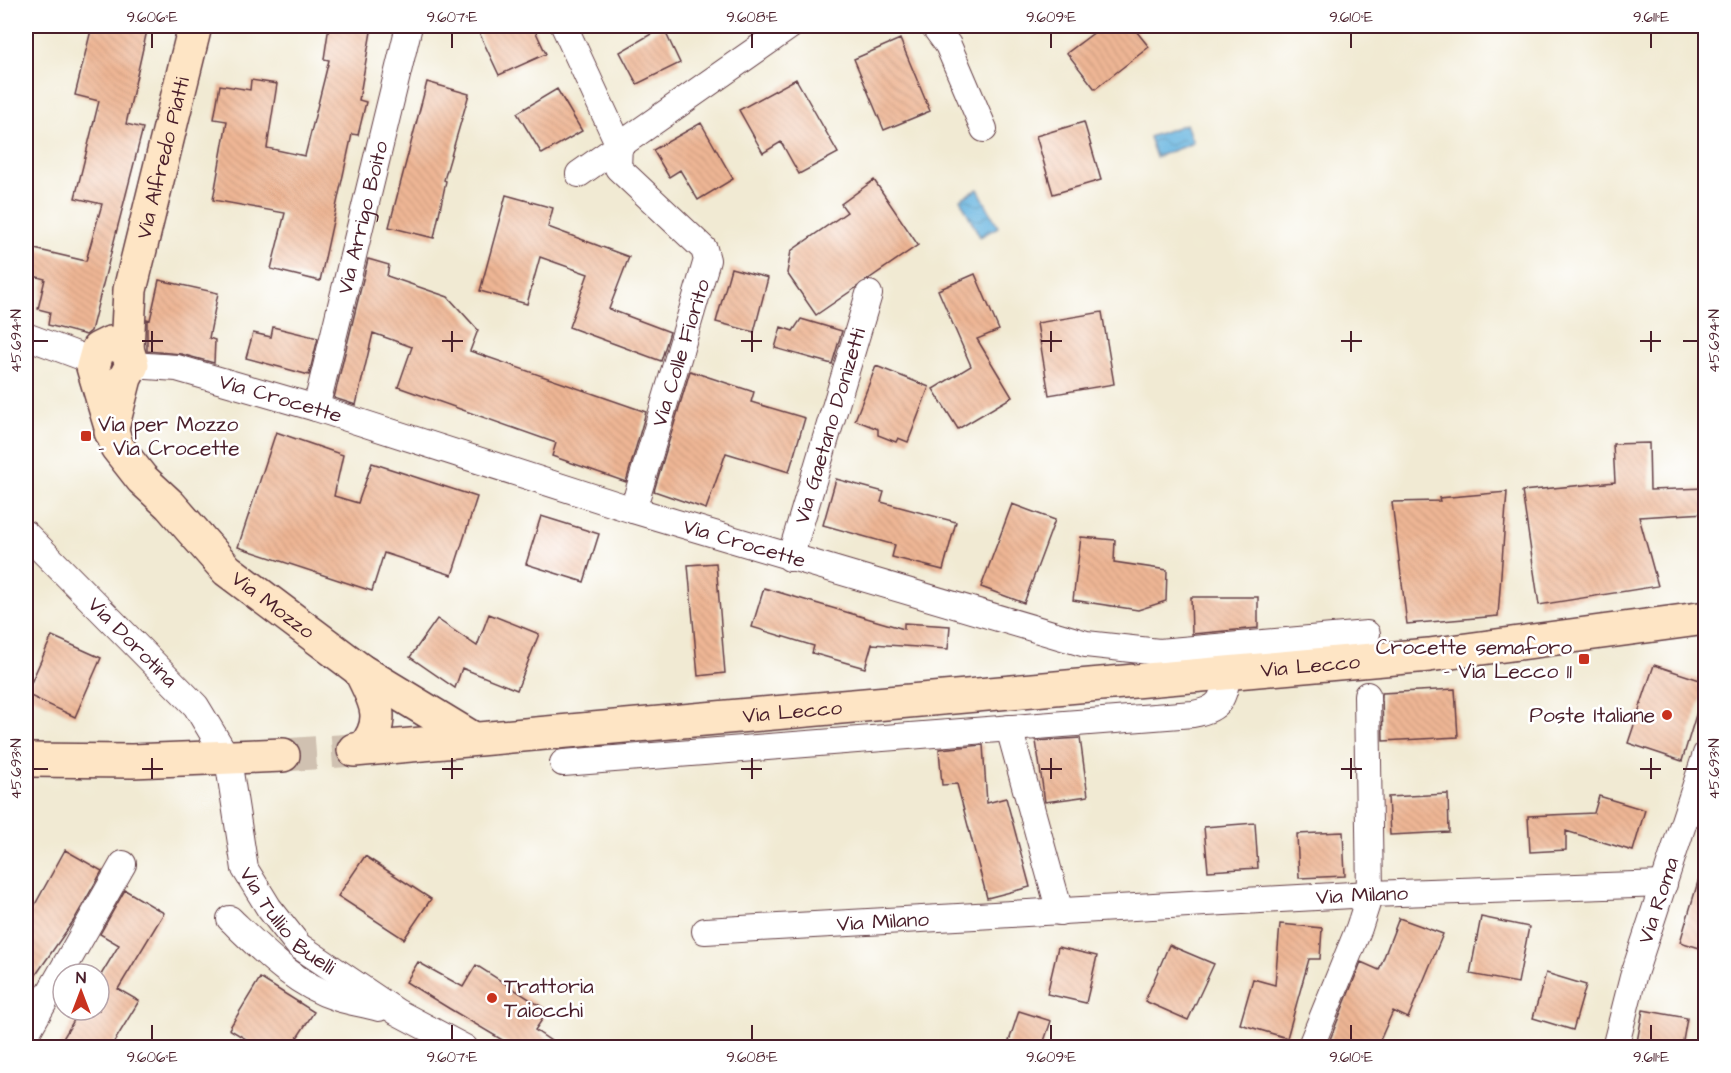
<svg xmlns="http://www.w3.org/2000/svg" width="1731" height="1073" font-family="'Architects Daughter',sans-serif">
  <defs>
    <pattern id="water-waves" width="16" height="10" patternUnits="userSpaceOnUse" patternTransform="scale(1.5)"><rect width="16" height="10" fill="#65b4df"/><path d="M0 5q4-4 8 0t8 0" fill="none" stroke="#5592b5"/></pattern>
    <pattern id="building-back-hatch" width="6" height="6" patternUnits="userSpaceOnUse" patternTransform="scale(1.5)"><rect width="6" height="6" fill="#eeb694"/><path d="M-1 5l2 2M0 0l6 6M5-1l2 2" fill="none" stroke="#ce9c80"/></pattern>
  </defs>
  <rect width="100%" height="100%" fill="#fff"/>
  <filter id="ink" filterUnits="userSpaceOnUse"><feTurbulence type="fractalNoise" baseFrequency=".0167" numOctaves="2"/><feDisplacementMap in="SourceGraphic" scale="12" xChannelSelector="R" yChannelSelector="G"/><feConvolveMatrix kernelMatrix="1 2 1 2 8 2 1 2 1" color-interpolation-filters="sRGB"/></filter>
  <filter id="wash" filterUnits="userSpaceOnUse"><feTurbulence type="fractalNoise" baseFrequency=".008" numOctaves="4" result="noise"/><feDisplacementMap in="SourceGraphic" scale="24" xChannelSelector="R" yChannelSelector="G"/><feGaussianBlur stdDeviation="1.35" result="paint"/><feColorMatrix in="noise" values="0 0 0 0 0 0 0 0 0 0 0 0 0 0 0 0 0 1.4 0 .05"/><feComposite in="paint" operator="in"/></filter>
  <g filter="url(#wash)">
    <rect width="100%" height="100%" fill="#f1ead3"/>
    <path fill="url(#water-waves)" stroke="#586a85" stroke-width="1.5" d="M1186 124 1193 143 1156 157 1149 137Z
      M978 189 998 227 980 237 960 199Z"/>
    <g id="blocks">
      <path fill="url(#building-back-hatch)" d="M92 26H148L126 124 143 128 91 331 86 335 48 325 50 312 38 309 45 279 26 274V247L86 261 102 204 75 198 99 101 75 95Z
        M329 26H372L359 100 366 102 358 135 352 134 320 281 271 269 285 213 213 200 227 121 214 119 220 85 250 90 251 80 277 84 267 148 305 156 329 60 324 59Z
        M476 26H533L546 54 499 75Z
        M1103 26H1132L1149 47 1095 89 1067 53Z
        M663 27 680 63 637 84 620 52Z
        M900 39 930 111 884 130 854 59Z
        M796 79 838 153 799 174 781 142 763 153 739 110Z
        M427 82 469 94 444 180 446 181 434 238 389 227Z
        M557 89 582 131 542 154 517 113Z
        M1084 122 1101 180 1053 194 1036 136Z
        M701 123 733 179 698 200 680 170 669 177 653 150Z
        M874 180 918 245 816 315 787 273 791 251 847 212 841 204Z
        M506 195 553 208 548 227 629 257 609 309 670 332 661 361 569 327 588 274 540 257 527 304 480 291Z
        M368 259 389 265 387 276 448 297 478 330 470 351 646 412 626 482 552 456 556 443 398 387 412 347 373 333 356 405 334 398Z
        M731 268 768 278 754 332 716 322Z
        M975 274 999 330 977 339 1012 397 958 429 933 389 971 366 938 290Z
        M159 280 218 293 209 338 215 340 214 363 181 354 147 351V319L150 320Z
        M1102 312 1114 384 1049 395 1037 323Z
        M801 319 842 331 832 364 775 348 781 327 793 331Z
        M273 327 318 338 309 375 246 358 253 333 271 337Z
        M876 366 929 387 908 442 898 438 896 442 878 435V429L855 420Z
        M690 371 754 392 751 402 805 418 789 472 726 453 706 509 654 491Z
        M276 432 343 455 334 496 358 503 372 463 477 497 452 575 384 553 372 591 238 547Z
        M1649 443 1650 490 1706 488V513L1639 517 1658 586 1539 605 1522 491 1615 482 1613 444Z
        M836 479 884 492 881 502 956 522 943 570 892 557 895 545 823 525Z
        M1507 492 1498 616 1407 624 1392 502 1440 501 1439 498Z
        M1012 504 1055 520 1024 603 981 587Z
        M541 516 599 534 584 582 526 564Z
        M1081 537 1115 540 1114 562 1167 570 1166 601 1138 610 1073 600Z
        M716 563 725 673 698 676 688 565Z
        M764 588 904 629V623L950 626 948 649 872 644 865 668 812 653 814 646 752 627Z
        M1191 597H1258V628L1192 634Z
        M489 614 539 634 517 690 462 668 455 688 410 657 437 619 477 646Z
        M52 636 101 658 75 717 26 694Z
        M1654 665 1706 682 1682 761 1628 743Z
        M1455 689 1458 737 1383 741 1382 693Z
        M1080 738 1088 796 1045 802 1036 741Z
        M983 745 987 803 1006 798 1030 887 987 898 957 784 942 785 939 749Z
        M1448 794 1449 832 1390 835 1388 797Z
        M1599 796 1645 810 1633 851 1566 831V850L1530 852 1528 816 1594 813Z
        M1255 823 1258 868 1208 871 1204 827Z
        M1343 832 1345 876 1299 878 1297 834Z
        M65 850 102 871 74 920 26 989V921Z
        M365 856 431 899 404 939 338 896Z
        M1700 875 1706 876V950L1680 942Z
        M125 890 164 913 118 989 139 1001 111 1047H58L80 1010H99V978L119 945 100 934Z
        M1481 917 1529 927 1518 983 1470 974Z
        M1399 918 1443 934 1408 1018 1393 1011 1377 1047H1327L1361 962 1379 970Z
        M1280 924 1322 928 1320 959H1309L1287 1038 1240 1024 1253 979 1275 985Z
        M1169 945 1214 964 1188 1020 1145 1001Z
        M1058 947 1097 956 1086 1003 1047 994Z
        M418 962 463 987 476 965 548 1011 535 1030 560 1047H514L450 1009 406 982Z
        M1546 973 1586 985 1573 1030 1533 1018Z
        M260 978 314 1012 291 1047H259L229 1029Z
        M1643 1010 1687 1018 1682 1047H1636Z
        M1019 1011 1051 1021 1042 1047H1007Z"/>
    </g>
  </g>
  <g filter="url(#ink)">
    <use href="#blocks" fill-opacity="0" stroke="#633d44" stroke-width="1.5"/>
    <g fill="none" stroke-linecap="round" stroke-linejoin="round">
      <path stroke="#d0c1b1" stroke-width="33" stroke-dasharray="33 16" stroke-linecap="butt" d="M283 755 354 750"/>
      <g stroke="#633d44" stroke-width="28">
        <g id="street">
          <path d="M564 26 619 145 618 168 704 249 707 260 633 510"/>
          <path d="M934 26 948 45 984 129"/>
          <path d="M579 174 790 26"/>
          <path d="M26 336 93 361"/>
          <path id="s1" d="M132 365 177 368 316 408 633 510 1086 644 1159 652 1367 634"/>
          <path id="s2" d="M316 408 409 26"/>
          <path id="s3" d="M26 534 196 706 228 759 245 869 269 908 299 946 397 1012 465 1048"/>
          <path id="s4" d="M790 558 869 294"/>
          <path d="M1009 728 1060 912"/>
          <path d="M563 763 1193 714C1221 709 1223 699 1228 673"/>
          <path d="M230 919C262 950 295 985 338 998 351 1002 365 1004 379 1008"/>
          <path id="s5" d="M705 931 1370 894 1664 884"/>
          <path d="M26 1034 123 864"/>
          <path d="M1310 1048 1359 928 1370 894 1367 695"/>
          <path id="s6" d="M1615 1048 1633 977 1706 754"/>
        </g>
      </g>
      <g stroke="#633d44" stroke-width="36">
        <g id="secondary">
          <path id="s7" d="M127 349 130 290 195 26"/>
          <path id="s8" d="M111 432 125 378 132 365 127 349 110 343 98 349 93 367 117 447 142 479 170 505 227 570 360 670 472 738"/>
          <path d="M360 670C374 699 388 719 364 748"/>
          <path id="s9" d="M354 750 1429 655 1706 618"/>
          <path d="M26 760 132 761 283 755"/>
        </g>
      </g>
      <use href="#street" stroke="#fff" stroke-width="26"/>
      <use href="#secondary" stroke="#fee5c5" stroke-width="33"/>
    </g>
  </g>
  <path fill="none" stroke="#4a1f2b" stroke-width="2" d="M152 33V48M452 33V48M752 33V48M1051 33V48M1351 33V48M1651 33V48M152 331V352M452 331V352M752 331V352M1051 331V352M1351 331V352M1651 331V352M33 341H48M142 341H163M442 341H463M741 341H762M1041 341H1062M1341 341H1362M1640 341H1661M1683 341H1698M152 758V779M452 758V779M752 758V779M1051 758V779M1351 758V779M1651 758V779M33 769H48M142 769H163M442 769H463M741 769H762M1041 769H1062M1341 769H1362M1640 769H1661M1683 769H1698M152 1025V1040M452 1025V1040M752 1025V1040M1051 1025V1040M1351 1025V1040M1651 1025V1040"/>
  <g fill="#c8321e" stroke="#fff" stroke-width="2">
    <rect x="80" y="430" width="12" height="12" rx="3"/>
    <rect x="1578" y="653" width="12" height="12" rx="3"/>
    <circle cx="1667" cy="715" r="6"/>
    <circle cx="492" cy="998" r="6"/>
  </g>
  <g text-anchor="middle" dominant-baseline="central" stroke-width="5" stroke-linejoin="round" paint-order="stroke">
    <g font-size="21" fill="#4a1f2b" stroke="#fff">
      <text stroke="none"><textPath href="#s7" startOffset="195">Via Alfredo Piatti</textPath></text>
      <text stroke="none"><textPath href="#s2" startOffset="196">Via Arrigo Boito</textPath></text>
      <text transform="translate(681 353) rotate(-73)">Via Colle Fiorito</text>
      <text stroke="none"><textPath href="#s1" startOffset="153">Via Crocette</textPath></text>
      <text stroke="none"><textPath href="#s4" startOffset="138">Via Gaetano Donizetti</textPath></text>
      <text stroke="none"><textPath href="#s1" startOffset="639">Via Crocette</textPath></text>
      <text stroke="none"><textPath href="#s8" startOffset="444">Via Mozzo</textPath></text>
      <text stroke="none"><textPath href="#s3" startOffset="152">Via Dorotina</textPath></text>
      <text stroke="none"><textPath href="#s9" startOffset="960">Via Lecco</textPath></text>
      <text stroke="none"><textPath href="#s9" startOffset="440">Via Lecco</textPath></text>
      <text stroke="none"><textPath href="#s5" startOffset="658">Via Milano</textPath></text>
      <text stroke="none"><textPath href="#s6" startOffset="154">Via Roma</textPath></text>
      <text stroke="none"><textPath href="#s3" startOffset="483">Via Tullio Buelli</textPath></text>
      <text stroke="none"><textPath href="#s5" startOffset="178">Via Milano</textPath></text>
    </g>
    <g font-size="21" fill="#4a1f2b" stroke="#fff" text-anchor="start">
      <text x="98" y="424">Via per Mozzo<tspan x="98" dy="24">- Via Crocette</tspan></text>
      <text x="1572" y="647" text-anchor="end">Crocette semaforo<tspan x="1572" dy="24">- Via Lecco 11</tspan></text>
      <text x="1655" y="715" text-anchor="end">Poste Italiane</text>
      <text x="504" y="986">Trattoria<tspan x="504" dy="24">Taiocchi</tspan></text>
    </g>
  </g>
  <rect width="1731" height="1073" fill="none" stroke="#fff" stroke-width="66"/>
  <g transform="translate(81 992)"><circle r="28" fill="#ffffff" stroke="#b7a5aa" stroke-width="1.5"/>
  <path d="M0-4.5L10 22L0 15L-10 22Z" fill="#c8321e"/>
  <text y="-9" font-size="16" font-weight="bold" text-anchor="middle" fill="#4a1f2b">N</text>
  </g>
  <rect x="33" y="33" width="1665" height="1007" fill="none" stroke="#4a1f2b" stroke-width="2"/>
  <g font-size="15" text-anchor="middle" fill="#4a1f2b">
    <text x="152" y="22">9.606°E</text>
    <text x="452" y="22">9.607°E</text>
    <text x="752" y="22">9.608°E</text>
    <text x="1051" y="22">9.609°E</text>
    <text x="1351" y="22">9.610°E</text>
    <text x="1651" y="22">9.611°E</text>
    <text transform="translate(16 341) rotate(-90)" y="5">45.694°N</text>
    <text transform="translate(1714 341) rotate(-90)" y="5">45.694°N</text>
    <text transform="translate(16 769) rotate(-90)" y="5">45.693°N</text>
    <text transform="translate(1714 769) rotate(-90)" y="5">45.693°N</text>
    <text x="152" y="1062">9.606°E</text>
    <text x="452" y="1062">9.607°E</text>
    <text x="752" y="1062">9.608°E</text>
    <text x="1051" y="1062">9.609°E</text>
    <text x="1351" y="1062">9.610°E</text>
    <text x="1651" y="1062">9.611°E</text>
  </g>
</svg>
